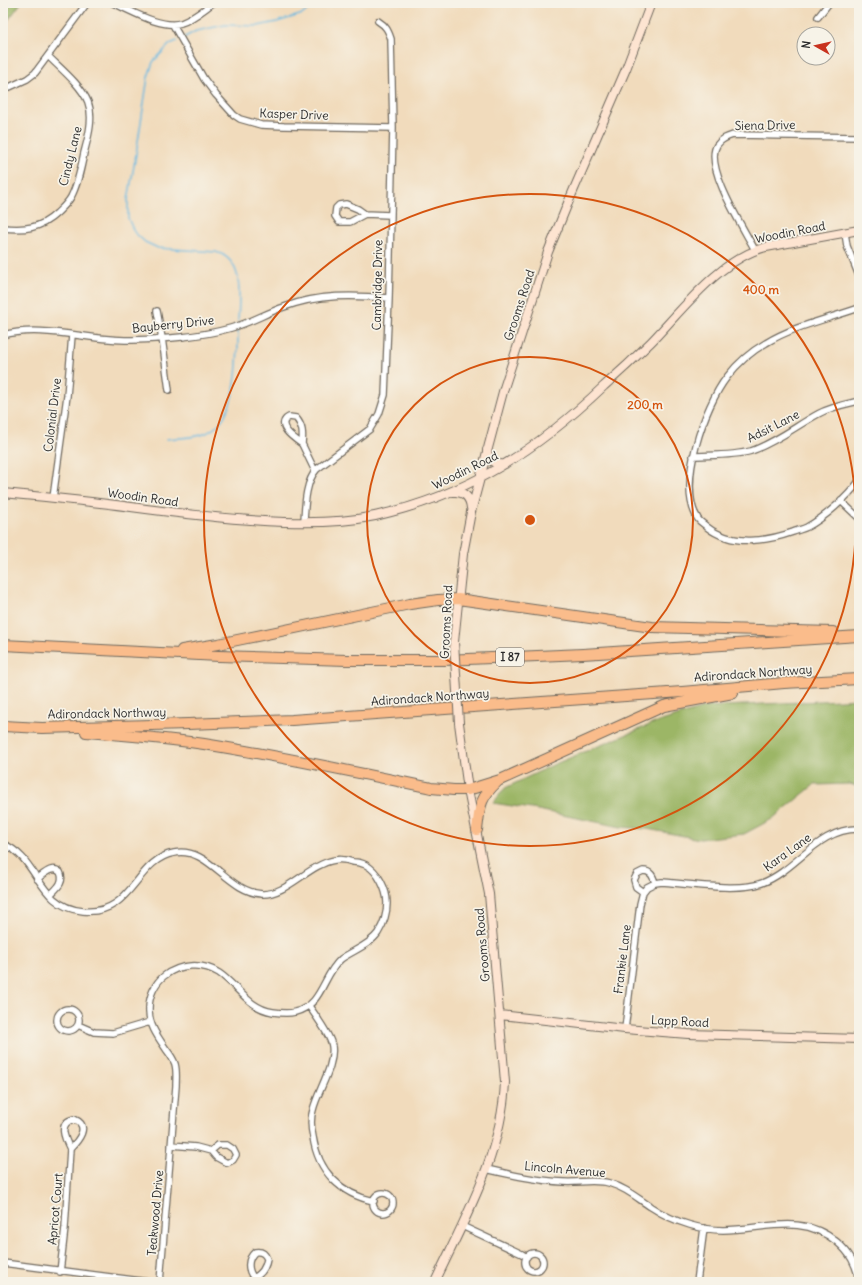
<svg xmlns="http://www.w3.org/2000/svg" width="862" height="1285" font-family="Delius,sans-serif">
  <rect width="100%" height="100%" fill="#f7f3e8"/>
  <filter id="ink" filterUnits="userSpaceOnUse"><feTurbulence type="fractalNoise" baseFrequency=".025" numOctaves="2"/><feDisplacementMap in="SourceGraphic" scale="8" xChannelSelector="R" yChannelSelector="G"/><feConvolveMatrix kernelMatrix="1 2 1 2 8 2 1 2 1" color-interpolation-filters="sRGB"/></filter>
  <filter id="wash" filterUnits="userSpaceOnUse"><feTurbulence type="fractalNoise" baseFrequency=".012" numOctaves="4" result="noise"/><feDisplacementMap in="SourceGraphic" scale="16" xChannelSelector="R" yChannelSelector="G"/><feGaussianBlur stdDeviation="0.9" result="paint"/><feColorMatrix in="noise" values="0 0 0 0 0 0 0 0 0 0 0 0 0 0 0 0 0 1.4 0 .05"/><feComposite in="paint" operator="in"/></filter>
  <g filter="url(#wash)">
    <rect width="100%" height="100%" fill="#f1dbbc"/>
    <path fill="#9cb666" stroke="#647048" d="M3 3H21L3 27Z
      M859 699V787L850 784 814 785 772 819 744 834 700 839 647 829 621 827 538 810 493 803 505 788 555 764 652 724 706 707Z"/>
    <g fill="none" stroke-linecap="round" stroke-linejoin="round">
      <path stroke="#65b8e0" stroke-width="1.5" d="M185 37 196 31 225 25 258 26 277 22 303 14 316 3
        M177 41 170 44 153 62 148 77 136 154 128 200V218L134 232 145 242 158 248 216 252C245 260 239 297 238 321
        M167 439C178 438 190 438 201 435 239 425 238 361 238 330"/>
    </g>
  </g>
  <g filter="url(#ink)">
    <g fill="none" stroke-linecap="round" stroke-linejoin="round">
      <g stroke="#70695e" stroke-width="8">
        <path id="street" d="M113 3C132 11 161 29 181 23 193 19 203 10 213 3
          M818 17 829 3
          M173 25 204 79 216 95 234 115 240 119 261 125 284 126 393 128
          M3 90 27 79 35 73 87 3
          M346 204 358 209 365 214 350 222H339L335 216 336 208 339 205Z
          M365 214 390 215
          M3 228C25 230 40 229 57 213 62 208 67 204 71 197 78 184 81 168 84 153 88 138 94 118 88 102 81 85 61 69 48 56
          M845 233 847 246 859 276
          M755 250C744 229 703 166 717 145 721 139 727 137 733 135L859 137
          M859 308C828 319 794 326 766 343 752 351 737 364 727 377 705 405 676 485 698 519 700 522 704 524 707 527 731 546 765 542 793 532 798 530 803 529 807 527 824 518 848 497 859 481
          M157 311 162 338 169 390
          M3 335C43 324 90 341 132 340 165 339 199 337 231 328 250 323 266 313 284 307 319 294 353 295 389 298
          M289 417 296 418C303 426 303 434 302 444 295 439 274 425 289 417Z
          M302 444 315 471
          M693 456C712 455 733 456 751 451 775 443 796 426 818 414 830 407 846 404 859 401
          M53 498 67 396 72 335
          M841 501 859 518
          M304 522C305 506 305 482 317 469L370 429 379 414 385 395 389 298 393 128 391 39C388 30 386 26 378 21
          M3 844C39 858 37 907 83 911 133 916 135 860 174 853 209 846 227 892 262 894 287 895 309 864 335 860 341 859 347 860 353 862 357 862 362 863 366 865 378 871 387 890 387 903 387 913 383 925 378 933 370 945 352 951 341 959 322 976 323 1005 295 1012 288 1014 280 1013 273 1012 248 1008 238 986 219 973 202 962 179 964 164 976 155 983 149 996 149 1008 148 1023 157 1036 166 1049 169 1053 173 1058 175 1064 177 1071 176 1079 176 1086L160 1282
          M643 871C651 871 653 876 655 883L647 887 643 892 636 887 634 880 637 874Z
          M37 879C44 874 52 865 60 872 65 882 57 888 50 895
          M655 883 662 882C687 884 739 892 762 883 797 870 818 828 859 829
          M309 1006C315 1015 331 1036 332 1046 335 1066 318 1090 313 1110 310 1119 311 1128 313 1137 318 1171 340 1194 374 1201
          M57 1020a11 11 0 1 1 22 0a11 11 0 1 1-22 0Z
          M78 1025 94 1032 113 1033 150 1022
          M625 1029 640 904 643 892
          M74 1119C91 1126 78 1141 70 1149 65 1139 57 1123 74 1119Z
          M171 1145 196 1147 211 1151
          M218 1145H227L233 1149 236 1155 233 1160 227 1163 216 1157 211 1151Z
          M486 1169C512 1175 538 1181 564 1182 579 1183 594 1179 609 1183 626 1188 637 1198 651 1207 663 1215 676 1221 690 1225 700 1228 712 1230 723 1230 763 1230 802 1212 837 1242 850 1253 856 1264 859 1280
          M373 1203a10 10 0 1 1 20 0a10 10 0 1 1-20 0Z
          M462 1226 522 1254 527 1257
          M255 1252C261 1251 265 1253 267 1259 266 1267 261 1274 254 1278 247 1270 247 1259 255 1252Z
          M525 1262a9 9 0 1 1 18 0a9 9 0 1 1-18 0Z
          M3 1263 149 1282
          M60 1272 65 1228 70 1149
          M697 1282 704 1228"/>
      </g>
      <g stroke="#70695e" stroke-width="10">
        <path id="secondary" d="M487 450C488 461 495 465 505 464
          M453 492C464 491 470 497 471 508
          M3 493C46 497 89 501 131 507 183 514 233 520 285 522 315 523 346 522 375 516 468 495 536 451 604 386 620 372 636 357 651 342 683 309 720 259 766 247L859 230
          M454 642 463 554 471 512 504 388 548 252 568 203 626 69 651 3
          M500 1015 625 1029 688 1034 859 1039
          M435 1282C465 1218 502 1154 505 1082L489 894 468 790 459 723"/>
      </g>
      <g stroke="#70695e" stroke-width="12">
        <path id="highway" d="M3 645 219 656 347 660H444L583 654 859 636
          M182 650 218 644 410 604 438 600 458 599 652 627 833 632
          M3 726 42 728 188 724 292 720 682 692 784 683 859 679
          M86 732C126 735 165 738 204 744 280 756 355 772 431 788L454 790H468L500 780 664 706 733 693
          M477 830C480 807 479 799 497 782"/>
      </g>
      <use href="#street" stroke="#fff" stroke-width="5.5"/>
      <use href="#secondary" stroke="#fde4d1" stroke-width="8"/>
      <use href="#highway" stroke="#fabc8b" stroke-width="10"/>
      <g stroke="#70695e" stroke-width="10" stroke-linecap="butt">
        <path id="secondary-bridge" d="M454 642 459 723"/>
      </g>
      <use href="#secondary-bridge" stroke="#fde4d1" stroke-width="8"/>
    </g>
  </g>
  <g fill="none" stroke="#d5540f" stroke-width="2">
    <circle cx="530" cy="520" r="163"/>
    <circle cx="530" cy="520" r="326"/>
  </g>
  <g text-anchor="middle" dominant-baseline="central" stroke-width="3.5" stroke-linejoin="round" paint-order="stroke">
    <rect fill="#f7f3e8" stroke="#686764" stroke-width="1" x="496" y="648" width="28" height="18" rx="3"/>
    <g font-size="11" font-weight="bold" fill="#2b2b2b">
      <text x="510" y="657">I 87</text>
    </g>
    <g font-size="12" fill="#2b2b2b" stroke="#f7f3e8">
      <text transform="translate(294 114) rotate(2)">Kasper Drive</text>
      <text transform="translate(765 125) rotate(-1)">Siena Drive</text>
      <text transform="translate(70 156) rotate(-76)">Cindy Lane</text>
      <text transform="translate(790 232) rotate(-11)">Woodin Road</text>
      <text transform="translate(377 285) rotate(-89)">Cambridge Drive</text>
      <text transform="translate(519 305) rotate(-72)">Grooms Road</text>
      <text transform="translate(173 324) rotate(-6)">Bayberry Drive</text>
      <text transform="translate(52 415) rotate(-83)">Colonial Drive</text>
      <text transform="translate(773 426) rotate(-27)">Adsit Lane</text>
      <text transform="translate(465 470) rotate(-26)">Woodin Road</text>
      <text transform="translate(143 497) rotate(8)">Woodin Road</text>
      <text transform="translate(446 622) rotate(-87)">Grooms Road</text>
      <text transform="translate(753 673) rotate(-4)">Adirondack Northway</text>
      <text transform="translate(430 697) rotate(-4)">Adirondack Northway</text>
      <text transform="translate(107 713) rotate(-1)">Adirondack Northway</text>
      <text transform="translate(787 852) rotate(-36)">Kara Lane</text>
      <text transform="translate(482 945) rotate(-95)">Grooms Road</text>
      <text transform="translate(622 959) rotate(-83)">Frankie Lane</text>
      <text transform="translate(680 1021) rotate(3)">Lapp Road</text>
      <text transform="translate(565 1169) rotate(5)">Lincoln Avenue</text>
      <text transform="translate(55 1209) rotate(-85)">Apricot Court</text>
      <text transform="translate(155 1213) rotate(-85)">Teakwood Drive</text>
    </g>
  </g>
  <circle cx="530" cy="520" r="6" fill="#d5540f" stroke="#f7f3e8" stroke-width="2"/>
  <g font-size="12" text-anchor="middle" font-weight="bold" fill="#d5540f" stroke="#f7f3e8" stroke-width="3.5" stroke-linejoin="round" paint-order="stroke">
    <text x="761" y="294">400 m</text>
    <text x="645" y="409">200 m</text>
  </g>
  <rect width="862" height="1285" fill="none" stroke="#f7f3e8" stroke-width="16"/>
  <g transform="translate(816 46) rotate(278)"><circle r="19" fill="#f7f3e8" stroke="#a5a39c"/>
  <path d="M0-3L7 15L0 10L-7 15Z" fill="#c8321e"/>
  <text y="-6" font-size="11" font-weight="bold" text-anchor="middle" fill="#2b2b2b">N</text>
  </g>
</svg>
